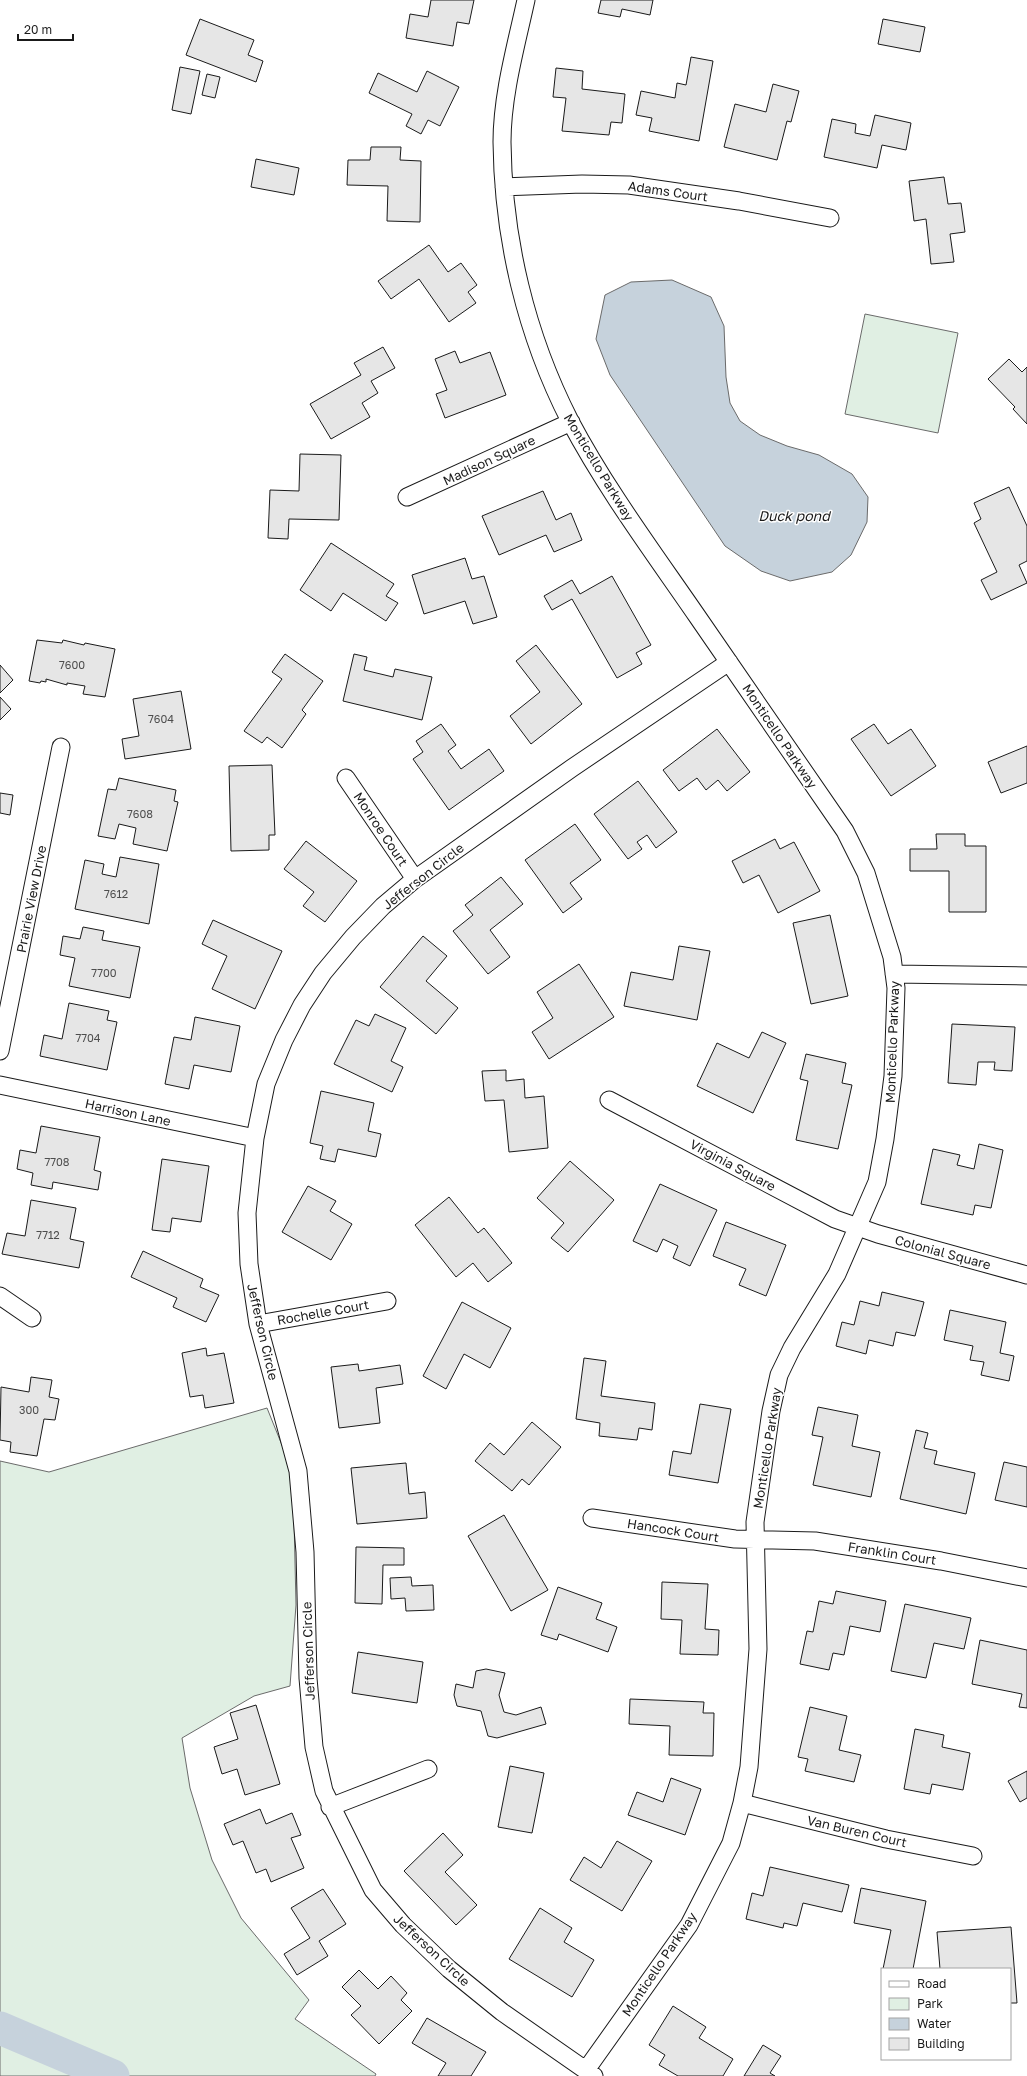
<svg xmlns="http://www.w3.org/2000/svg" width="1027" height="2076" font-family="'Golos Text',sans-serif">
  <rect width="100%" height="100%" fill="#fff"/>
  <path fill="#e0efe3" stroke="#6a6a6a" d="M865 314 958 333 938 433 845 414Z
    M267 1408 290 1465 294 1519 296 1605 290 1686 254 1696 182 1738 190 1788 212 1860 241 1918 309 2000 295 2019 376 2074 375 2076H0V1461L49 1472Z"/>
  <path fill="#c6d2dc" stroke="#6a6a6a" d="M672 280 711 297 724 326 726 377 730 403 740 421 760 435 787 446 819 455 852 474 868 497 867 522 851 555 832 572 790 581 761 571 725 546 610 375 596 339 605 295 631 282Z"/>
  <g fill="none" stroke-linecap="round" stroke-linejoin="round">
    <path stroke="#c6d2dc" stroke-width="33" d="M0 2028 113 2076"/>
  </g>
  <path fill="#e6e6e6" stroke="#1a1a1a" d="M431 0H474L469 24 457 22 453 46 406 38 410 14 428 17Z
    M601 0H653L650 15 622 9 620 17 598 13Z
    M200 19 254 40 248 55 263 61 256 82 186 55Z
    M883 19 925 27 920 52 878 44Z
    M691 57 713 61 699 141 649 131 652 118 636 115 641 91 675 98 677 83 686 85Z
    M180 67 200 71 191 114 172 110Z
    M556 68 583 71 582 89 625 94 622 123 611 122 609 135 562 131 566 98 553 97Z
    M427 71 459 87 440 126 428 120 421 134 406 126 412 114 369 93 378 73 417 92Z
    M207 74 220 77 215 98 202 95Z
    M773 84 799 91 791 122 787 121 777 160 724 147 735 104 766 112Z
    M875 115 911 123 906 150 882 145 877 168 824 157 832 119 856 124 855 133 870 136Z
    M371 147H401L400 160 421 161 420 222 387 221 388 186 347 185 348 160H370Z
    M256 159 299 168 294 195 251 187Z
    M944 177 948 204 961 203 965 232 950 234 954 262 931 264 926 219 914 221 909 181Z
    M429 245 448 272 461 263 477 285 468 292 476 303 449 322 419 279 391 299 378 281Z
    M383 347 395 368 371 381 378 393 362 403 370 417 331 439 310 404 361 375 354 363Z
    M455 351 460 363 490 352 506 395 445 418 436 394 447 390 435 359Z
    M1009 359 1022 372 1027 367V424L1013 409 1015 407 988 379Z
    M300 454 341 455 339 520 289 519 288 539 268 538 270 490 299 491Z
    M1009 487 1027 526V561L1019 565 1027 583 991 600 981 580 997 572 974 523 981 519 974 503Z
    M543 491 556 520 571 513 582 540 554 552 546 535 499 555 482 516Z
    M331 543 394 584 386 596 398 603 386 621 343 593 331 611 300 590Z
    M465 558 472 579 484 576 497 617 473 624 465 601 424 614 412 575Z
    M612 576 651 645 636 653 642 664 617 678 572 599 552 610 544 596 572 580 580 594Z
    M37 640 62 643 63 640 84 645 85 643 115 649 105 697 83 694 85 686 67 683V685L46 679V682L41 681 40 683 29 681Z
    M536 645 582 704 531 744 510 716 540 692 516 661Z
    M285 654 323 681 302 710 306 714 282 748 267 737 262 743 244 731 282 679 272 672Z
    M354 654 367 657 364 670 393 677 395 669 432 677 422 720 343 701Z
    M0 665 13 680 0 693Z
    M181 691 191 749 125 759 122 739 139 736 133 699Z
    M0 697 11 709 0 720Z
    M441 724 456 745 448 751 461 769 489 749 504 771 449 810 413 759 423 752 416 741Z
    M874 724 888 744 911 729 936 766 891 796 851 739Z
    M717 729 750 772 727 791 718 780 706 790 697 778 679 791 663 770Z
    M1027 746V783L1001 793 988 762Z
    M272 765 275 835H269V850L231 851 229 766Z
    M119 778 176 790 174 801 178 802 167 851 133 844 136 828 119 824 115 839 98 836 108 789 116 790Z
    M638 781 677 832 656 848 647 835 637 842 642 849 628 859 594 814Z
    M0 793 13 795 10 815 0 813Z
    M575 824 601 860 570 883 582 899 563 913 525 860Z
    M936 834H965V846H986V912H949V871H910V849H937Z
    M775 839 780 849 794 842 820 891 778 913 759 875 743 883 732 861Z
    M306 841 357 881 325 922 303 906 314 892 284 869Z
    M120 857 159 864 149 924 75 909 85 860 104 864 102 874 116 877Z
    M501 877 523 904 490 930 510 957 488 974 453 931 473 915 465 905Z
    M830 915 848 996 811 1004 793 923Z
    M213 920 282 951 255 1009 212 989 227 956 202 944Z
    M83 927 104 931 102 940 140 947 130 998 69 986 75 958 60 955 63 936 80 939Z
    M423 936 447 956 426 981 458 1008 436 1034 380 987Z
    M679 946 710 951 697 1020 624 1006 631 972 673 980Z
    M579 964 614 1017 549 1059 532 1032 553 1018 537 992Z
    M69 1003 109 1011 107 1020 117 1022 107 1070 40 1056 44 1035 62 1039Z
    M375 1014 406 1028 391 1061 403 1067 392 1092 334 1064 356 1020 369 1026Z
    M195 1017 240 1026 231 1072 194 1065 189 1089 165 1084 174 1037 191 1040Z
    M952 1024 1015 1027 1012 1071 994 1070 995 1062H978L976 1085 948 1083Z
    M762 1032 786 1043 753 1113 697 1086 717 1043 749 1058Z
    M806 1054 846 1063 842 1083 852 1085 838 1149 796 1140 808 1081 800 1079Z
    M506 1070V1081L524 1079 525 1098 544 1096 548 1148 509 1152 504 1100 485 1101 482 1071Z
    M321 1091 374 1103 368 1131 381 1134 376 1157 338 1149 335 1162 320 1159 323 1146 310 1143Z
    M41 1126 100 1137 94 1170 101 1172 98 1190 53 1182 52 1189 31 1185 33 1173 17 1169 20 1150 36 1153Z
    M979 1144 1003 1150 991 1208 975 1205 973 1215 921 1204 933 1149 960 1155 957 1165 974 1169Z
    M162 1159 209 1166 201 1222 172 1218 170 1232 152 1230Z
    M570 1161 614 1200 568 1252 551 1238 564 1223 537 1198Z
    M660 1184 717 1210 690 1266 673 1258 678 1246 663 1239 657 1252 633 1241Z
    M308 1186 336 1201 330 1211 352 1224 331 1260 282 1232Z
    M449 1197 478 1233 484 1228 512 1263 488 1282 473 1263 456 1277 415 1225Z
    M31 1200 76 1208 70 1239 84 1242 79 1268 2 1254 7 1233 25 1236Z
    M726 1222 786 1245 766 1296 739 1285 746 1269 713 1256Z
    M143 1251 203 1279 200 1287 219 1295 206 1322 173 1307 177 1298 131 1277Z
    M882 1292 924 1302 915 1336 896 1332 893 1346 869 1340 866 1354 836 1346 842 1322 854 1325 860 1301 879 1306Z
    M462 1302 511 1328 490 1368 464 1354 446 1389 423 1376Z
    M950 1310 1006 1322 1000 1353 1014 1356 1009 1381 981 1375 984 1362 970 1360 973 1346 944 1340Z
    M206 1348 207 1356 224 1353 234 1403 205 1408 203 1395 190 1397 182 1353Z
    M584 1358 606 1361 601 1396 655 1403 652 1430 639 1428 637 1440 599 1436 600 1423 576 1419Z
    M358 1364 359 1371 400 1365 403 1384 376 1388 380 1423 339 1428 331 1367Z
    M31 1377 52 1380 49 1397 59 1399 55 1420 44 1419 37 1456 10 1452 11 1442 0 1440 1 1387 29 1392Z
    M700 1404 731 1409 718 1483 669 1475 673 1451 691 1454Z
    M818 1407 858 1415 852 1446 880 1452 871 1497 813 1485 823 1437 812 1435Z
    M532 1422 561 1447 529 1485 522 1479 512 1491 475 1461 490 1443 504 1455Z
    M916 1430 928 1433 924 1448 937 1451 934 1464 975 1473 966 1514 900 1499Z
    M1004 1462 1027 1467V1507L995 1500Z
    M406 1463 409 1494 425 1492 427 1518 357 1524 351 1468Z
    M504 1515 548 1590 511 1611 468 1536Z
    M356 1547 404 1548V1565H383L382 1604 355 1603Z
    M411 1577 412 1586 433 1585 434 1610 406 1611 405 1598 391 1599 390 1578Z
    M662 1582 708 1584 705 1629 719 1630 718 1655 680 1654 682 1620 661 1619Z
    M558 1587 602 1603 596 1619 617 1627 608 1652 559 1634 557 1640 541 1635Z
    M836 1591 886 1601 880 1632 850 1626 844 1655 833 1653 829 1670 800 1664 807 1631 813 1632 819 1601 833 1604Z
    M905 1604 971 1618 964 1649 934 1643 926 1678 891 1671Z
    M980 1640 1027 1650V1708L1019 1707 1022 1694 972 1684Z
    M358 1652 423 1662 417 1703 352 1693Z
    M486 1669 505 1673 499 1695 504 1712 516 1715 541 1707 546 1724 497 1738 488 1736 481 1711 457 1706 454 1695 456 1684 473 1688 476 1671Z
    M630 1699 704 1702 703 1713H714L713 1756 669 1755 670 1726 629 1724Z
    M256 1705 280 1784 245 1795 237 1769 222 1774 214 1747 238 1739 230 1713Z
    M810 1707 847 1716 839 1750 861 1755 854 1782 805 1771 808 1759 798 1757Z
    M915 1729 944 1735 942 1747 970 1753 963 1790 932 1784 930 1794 904 1789Z
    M510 1766 544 1773 532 1833 498 1827Z
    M1027 1771V1798L1020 1802 1008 1781Z
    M671 1778 701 1789 685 1835 628 1815 637 1792 663 1802Z
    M260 1809 266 1824 292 1813 301 1835 291 1838 304 1868 271 1882 266 1869 256 1873 243 1841 233 1845 224 1824Z
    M443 1833 463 1855 445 1872 477 1905 456 1925 404 1871Z
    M617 1841 652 1861 622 1911 570 1880 584 1857 601 1868Z
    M770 1867 849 1885 842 1912 803 1903 797 1926 784 1923 783 1928 746 1919 752 1893 763 1896Z
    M861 1888 926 1901 913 1969H883L891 1930 854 1923Z
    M323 1889 346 1924 319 1941 328 1956 297 1975 284 1954 310 1938 291 1908Z
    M540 1908 572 1928 564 1942 594 1960 572 1997 509 1959Z
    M1011 1927 1017 2003H1010V1969H940L937 1932Z
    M359 1970 378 1989 391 1976 407 1993 401 2000 412 2011 379 2044 351 2015 361 2006 342 1987Z
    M673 2006 706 2027 699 2038 733 2059 723 2076H678L659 2065 665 2055 649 2045Z
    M427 2018 486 2052 471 2076H438L446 2063 412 2043Z
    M763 2045 781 2056 770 2073 775 2076H744Z"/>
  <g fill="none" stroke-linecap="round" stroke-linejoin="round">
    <g stroke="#1a1a1a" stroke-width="19">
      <path id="minor" d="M526 0C516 46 502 95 502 142 503 239 526 335 570 421 606 489 653 552 697 616 747 688 796 760 845 831L866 873 892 957 896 988 893 1076 885 1139 877 1182 837 1274 792 1348 779 1375 771 1411 755 1522 758 1649 749 1767 742 1803 731 1843 689 1925 586 2070
        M504 187 582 184 629 185 739 201 830 218
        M407 497 571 422
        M346 778 415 879
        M894 974 1027 976
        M0 1051 61 747
        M0 1085 255 1138
        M609 1100 835 1219 878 1234 1027 1275
        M0 1296 32 1318
        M258 1324 387 1301
        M592 1518 735 1539 815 1541 941 1561 1027 1578
        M742 1803 886 1839 973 1856
        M330 1807 428 1769
        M594 2076 502 2012 449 1969 403 1925 373 1890 324 1791 314 1747 308 1678 305 1552 298 1471 258 1324 249 1264 247 1213 255 1138 266 1084 284 1040 302 1005 323 973 353 937 383 906 415 879 572 768 729 662"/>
    </g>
    <use href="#minor" stroke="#fff" stroke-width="17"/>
  </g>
  <g text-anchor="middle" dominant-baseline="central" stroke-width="3" stroke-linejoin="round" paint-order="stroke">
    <g font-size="11" fill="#4d4d4d">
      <text x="72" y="664">7600</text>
      <text x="161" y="718">7604</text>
      <text x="140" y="813">7608</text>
      <text x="116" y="893">7612</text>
      <text x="104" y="972">7700</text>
      <text x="88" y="1037">7704</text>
      <text x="57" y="1161">7708</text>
      <text x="48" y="1234">7712</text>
      <text x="29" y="1409">300</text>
    </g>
    <g font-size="13" fill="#1a1a1a" stroke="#fff">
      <text transform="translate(668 191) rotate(8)">Adams Court</text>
      <text transform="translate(489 460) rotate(-25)">Madison Square</text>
      <text transform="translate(599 467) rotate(59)">Monticello Parkway</text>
      <text transform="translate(780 736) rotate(56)">Monticello Parkway</text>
      <text transform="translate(381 829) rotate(56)">Monroe Court</text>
      <text transform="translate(423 876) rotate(-38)">Jefferson Circle</text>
      <text transform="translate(31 899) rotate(-79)">Prairie View Drive</text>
      <text transform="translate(892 1042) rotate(-88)">Monticello Parkway</text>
      <text transform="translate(128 1112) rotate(12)">Harrison Lane</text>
      <text transform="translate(733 1165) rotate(28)">Virginia Square</text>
      <text transform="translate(943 1252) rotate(15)">Colonial Square</text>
      <text transform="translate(323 1312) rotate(-10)">Rochelle Court</text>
      <text transform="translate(263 1332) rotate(77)">Jefferson Circle</text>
      <text transform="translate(767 1448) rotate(-81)">Monticello Parkway</text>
      <text transform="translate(673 1530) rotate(9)">Hancock Court</text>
      <text transform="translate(892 1553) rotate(9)">Franklin Court</text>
      <text transform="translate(308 1651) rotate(-92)">Jefferson Circle</text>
      <text transform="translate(857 1831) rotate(13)">Van Buren Court</text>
      <text transform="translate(432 1950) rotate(43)">Jefferson Circle</text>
      <text transform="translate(659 1964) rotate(-56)">Monticello Parkway</text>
    </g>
    <g font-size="14" font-style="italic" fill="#1a1a1a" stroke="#fff">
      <text x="794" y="515">Duck pond</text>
    </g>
  </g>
  <rect x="881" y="1968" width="130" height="92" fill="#ffffff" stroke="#a3a3a3"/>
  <rect x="889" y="1981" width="20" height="6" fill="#ffffff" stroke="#a3a3a3"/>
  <text x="917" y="1988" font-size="12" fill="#1a1a1a">Road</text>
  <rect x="889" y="1998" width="20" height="12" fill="#e0efe3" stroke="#a3a3a3"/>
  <text x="917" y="2008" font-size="12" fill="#1a1a1a">Park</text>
  <rect x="889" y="2018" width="20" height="12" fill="#c6d2dc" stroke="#a3a3a3"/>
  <text x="917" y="2028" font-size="12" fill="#1a1a1a">Water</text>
  <rect x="889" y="2038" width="20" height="12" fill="#e6e6e6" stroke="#a3a3a3"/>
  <text x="917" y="2048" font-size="12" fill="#1a1a1a">Building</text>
  <path d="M18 34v6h55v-6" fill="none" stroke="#1a1a1a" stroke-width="2"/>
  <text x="24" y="34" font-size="12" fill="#1a1a1a" stroke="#ffffff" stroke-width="3" paint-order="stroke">20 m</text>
</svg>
